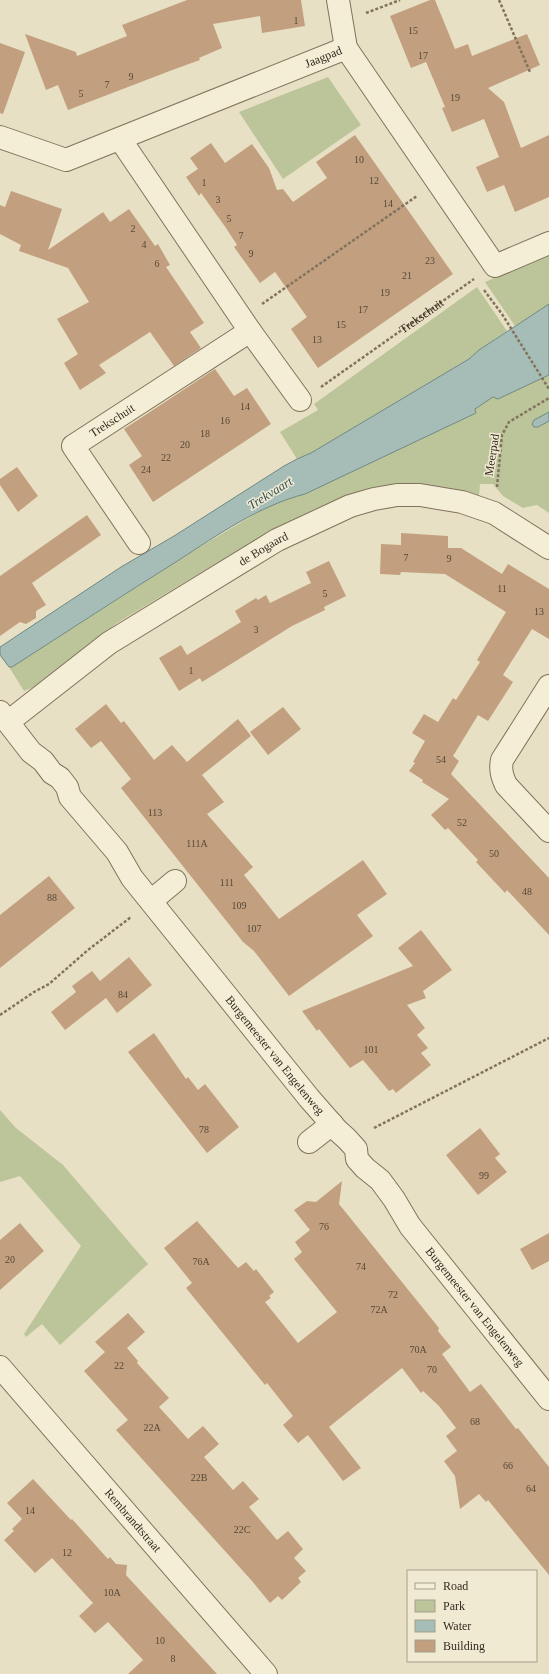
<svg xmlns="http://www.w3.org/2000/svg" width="549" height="1674" font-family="'Times New Roman',serif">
  <rect width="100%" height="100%" fill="#e8e0c4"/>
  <path fill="#bcc59a" d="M328 77 361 125 283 179 239 112Z
    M549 254V304L515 326 485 282Z
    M477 287 507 331 479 350 469 359 311 453 297 459 280 432 318 410 314 404Z
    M549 375V412L534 420 538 427 549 421V513L537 505 523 508 503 496 493 484H480L479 497C441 489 405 479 366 489L281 527 248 544 117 623 39 685 24 691 9 667H12L196 549 257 513 276 502 305 494 327 483 476 413 475 409 493 397 498 399Z
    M0 1110 16 1128 63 1165 148 1264 60 1345 42 1324 26 1337 24 1334 81 1246 20 1176 0 1182Z"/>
  <path fill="#a6bcb7" stroke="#6e8984" d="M549 304V375L498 399 493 397 475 409 476 413 305 494C261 505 217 535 179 560 123 595 68 631 12 667H9L0 655V647L121 567 174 536 284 466 297 459 311 453 469 359 479 350Z
    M549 412V421L538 427H534L532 424 534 420Z"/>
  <path fill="#c2a07f" d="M187 0H301L305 26 262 33 260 16 213 24 222 48 199 58 200 60 175 69 68 110 58 85 46 90 25 34 76 52 77 56 127 36 122 25Z
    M430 0H435L455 49 468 44 472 56 527 34 540 65 488 88 504 102 521 148 549 135V197L515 212 504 185 487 192 476 167 499 157 484 119 452 132 442 108 445 107 426 62 411 68 390 16Z
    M0 43 25 52 3 114 0 113Z
    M355 135 453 274 318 368 291 329 307 317 275 272 260 283 234 247 237 245 226 228 201 193 199 196 186 177 198 169 190 158 211 143 225 163 252 144 269 168 277 190 283 189 293 202 327 178 316 162Z
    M11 191 62 209 48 250 103 212 110 222 129 209 155 246 158 244 170 265 166 267 204 323 190 332 201 348 174 366 150 332 99 365 106 373 80 390 64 363 78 354 57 319 89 302 68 268 19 251 21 245 0 234V205L5 207Z
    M215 369 234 396 247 388 271 424 153 502 129 465 142 456 124 429Z
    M17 467 38 496 18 512 0 485V479Z
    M87 515 101 535 32 583 46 605 36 611V618L26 624 20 622 0 636V576Z
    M401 533 448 536V548H461L502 574 508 564 549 589V639L532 629 503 675 513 682 488 721 478 715 453 756 459 761 451 774 549 878V935L507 890 505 893 476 862 478 860 448 828 445 830 431 815 449 799 422 782 423 780 409 771 415 763 413 762 425 741 412 733 424 714 438 722 453 698 456 700 480 662 477 660 506 612 445 574 401 572 400 575 380 574 381 544 401 545Z
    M329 561 346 596 324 607 325 610 292 626 202 682 200 678 179 691 159 658 181 645 187 655 241 622 235 611 256 598 258 600 266 595 270 603 311 583 306 572Z
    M106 704 121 723 124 721 154 760 172 745 187 762 238 719 251 736 202 775 224 802 207 814 253 867 244 875 279 919 363 860 387 894 357 915 373 936 289 996 254 951 243 942 121 788 131 779 101 741 91 748 75 729Z
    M283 707 301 729 268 755 250 732Z
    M49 876 75 908 0 968V915Z
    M421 930 452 970 423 991 426 998 407 1005 425 1028 417 1035 428 1048 421 1053 431 1065 396 1093 393 1089 389 1091 363 1060 350 1068 319 1029 317 1031 302 1011 413 966 398 948Z
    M129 957 152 985 117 1013 106 998 65 1030 51 1012 76 992 72 986 92 971 100 981Z
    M154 1033 186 1079 188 1077 198 1090 205 1084 239 1127 207 1153 128 1052Z
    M480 1128 500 1154 495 1158 507 1172 478 1195 446 1155Z
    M342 1181 339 1204 439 1328 438 1331 451 1347 442 1354 470 1392 481 1384 516 1429 518 1428 549 1467V1575L488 1500 486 1502 479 1494 460 1509 455 1476 444 1461 457 1451 446 1436 456 1428 439 1406 423 1391 421 1393 402 1368 329 1427 361 1468 343 1481 308 1435 298 1443 283 1425 293 1416 267 1383 265 1385 186 1288 192 1283 164 1248 197 1221 238 1268 246 1262 254 1271 256 1269 274 1292 269 1296 271 1298 265 1302 298 1343 337 1312 294 1259 302 1252 295 1242 310 1230 294 1210 307 1201 316 1202Z
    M20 1223 44 1251 0 1290V1240Z
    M549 1233V1261L532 1270 520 1249Z
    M128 1313 145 1332 127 1348 138 1361 137 1363 169 1398 159 1407 188 1439 203 1426 219 1444 204 1457 233 1490 243 1481 259 1499 249 1507 277 1540 288 1531 303 1549 294 1558 306 1571 298 1578 301 1582 282 1600 278 1596 270 1603 252 1581 116 1430 128 1420 84 1371 105 1352 95 1342Z
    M33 1479 71 1520 72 1519 108 1559 110 1557 116 1564 127 1565 126 1575 217 1674H128L143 1660 108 1622 95 1633 79 1616 93 1603 52 1558 35 1573 4 1540 14 1531 12 1529 22 1519 7 1503Z"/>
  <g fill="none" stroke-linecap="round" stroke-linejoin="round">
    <g stroke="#81735d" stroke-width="24">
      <g id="minor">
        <path d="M338 0 346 48"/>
        <path id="s2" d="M0 137 66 160 346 48 495 266 549 243"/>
        <path d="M120 139 250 331 300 400"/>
        <path id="s3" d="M139 543 73 446 250 331"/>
        <path d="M549 686 502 760C500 770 502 776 506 785L549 831"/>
        <path id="s4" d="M0 712 31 752 43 761 52 773 60 778 67 787 70 797 117 852 132 878 309 1098 337 1130 347 1139 356 1149 357 1159 365 1168 380 1180 394 1199 410 1226 549 1399"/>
        <path id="s5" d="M8 722 109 643 277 540 350 506 374 499 397 495H420L462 502 494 513 549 548"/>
        <path d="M151 901 175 881"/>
        <path d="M309 1142 332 1124"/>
        <path id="s6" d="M0 1367 266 1674"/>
      </g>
    </g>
    <g stroke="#81735d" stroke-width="2.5" stroke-dasharray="3 2" stroke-linecap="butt">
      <path d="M499 0 530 72"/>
      <path d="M366 13 400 0"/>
      <path d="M484 290 502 314 549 389"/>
      <path d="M262 304 417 196"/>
      <path id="s1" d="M321 387 474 279"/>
      <path d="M497 487 502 435 509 422 549 398"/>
      <path d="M0 1015 34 992 49 984 88 950 131 917"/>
      <path d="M374 1128 549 1038"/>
    </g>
    <use href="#minor" stroke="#f4eed6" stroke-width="22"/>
  </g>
  <g text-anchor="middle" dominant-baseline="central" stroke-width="3" stroke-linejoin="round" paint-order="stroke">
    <g font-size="10" fill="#574837">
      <text x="296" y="20">1</text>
      <text x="413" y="30">15</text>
      <text x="423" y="55">17</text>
      <text x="131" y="76">9</text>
      <text x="107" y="84">7</text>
      <text x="81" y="93">5</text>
      <text x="455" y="97">19</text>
      <text x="359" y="159">10</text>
      <text x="374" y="180">12</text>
      <text x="204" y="182">1</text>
      <text x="218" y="199">3</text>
      <text x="388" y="203">14</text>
      <text x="229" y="218">5</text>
      <text x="133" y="228">2</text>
      <text x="241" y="235">7</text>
      <text x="144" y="244">4</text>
      <text x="251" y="253">9</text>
      <text x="430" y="260">23</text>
      <text x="157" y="263">6</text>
      <text x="407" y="275">21</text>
      <text x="385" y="292">19</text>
      <text x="363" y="309">17</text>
      <text x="341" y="324">15</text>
      <text x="317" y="339">13</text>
      <text x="245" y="406">14</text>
      <text x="225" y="420">16</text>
      <text x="205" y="433">18</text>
      <text x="185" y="444">20</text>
      <text x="166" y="457">22</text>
      <text x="146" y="469">24</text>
      <text x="406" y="557">7</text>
      <text x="449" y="558">9</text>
      <text x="502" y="588">11</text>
      <text x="325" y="593">5</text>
      <text x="539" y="611">13</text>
      <text x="256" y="629">3</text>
      <text x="191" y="670">1</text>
      <text x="441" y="759">54</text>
      <text x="155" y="812">113</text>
      <text x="462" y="822">52</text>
      <text x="197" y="843">111A</text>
      <text x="494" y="853">50</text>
      <text x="227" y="882">111</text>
      <text x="527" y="891">48</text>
      <text x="52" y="897">88</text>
      <text x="239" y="905">109</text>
      <text x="254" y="928">107</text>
      <text x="123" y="994">84</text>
      <text x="371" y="1049">101</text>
      <text x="204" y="1129">78</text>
      <text x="484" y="1175">99</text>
      <text x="324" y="1226">76</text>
      <text x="10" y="1259">20</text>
      <text x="201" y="1261">76A</text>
      <text x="361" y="1266">74</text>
      <text x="393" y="1294">72</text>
      <text x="379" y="1309">72A</text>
      <text x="418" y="1349">70A</text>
      <text x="119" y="1365">22</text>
      <text x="432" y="1369">70</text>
      <text x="475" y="1421">68</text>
      <text x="152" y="1427">22A</text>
      <text x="508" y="1465">66</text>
      <text x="199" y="1477">22B</text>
      <text x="531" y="1488">64</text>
      <text x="30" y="1510">14</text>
      <text x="242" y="1529">22C</text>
      <text x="67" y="1552">12</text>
      <text x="112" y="1592">10A</text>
      <text x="160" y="1640">10</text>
      <text x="173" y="1658">8</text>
    </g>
    <g font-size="12" fill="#332a1f" stroke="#f1ead3">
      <text stroke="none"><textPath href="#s2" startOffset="347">Jaagpad</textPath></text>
      <text stroke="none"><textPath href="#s1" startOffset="123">Trekschuit</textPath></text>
      <text stroke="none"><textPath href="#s3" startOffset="164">Trekschuit</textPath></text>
      <text transform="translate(492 455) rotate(-81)">Meerpad</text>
      <text stroke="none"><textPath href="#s5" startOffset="309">de Bogaard</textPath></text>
      <text stroke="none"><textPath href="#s4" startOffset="442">Burgemeester van Engelenweg</textPath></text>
      <text stroke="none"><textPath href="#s4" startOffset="766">Burgemeester van Engelenweg</textPath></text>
      <text stroke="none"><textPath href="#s6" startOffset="203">Rembrandtstraat</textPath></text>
    </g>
    <g font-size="13" font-style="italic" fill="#305050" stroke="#f1ead3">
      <text transform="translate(270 493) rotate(-32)">Trekvaart</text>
    </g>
  </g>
  <rect x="407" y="1570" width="130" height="92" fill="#f1ead3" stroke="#a59d8b"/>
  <rect x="415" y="1583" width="20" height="6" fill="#f4eed6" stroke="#a59d8b"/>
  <text x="443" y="1590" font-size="12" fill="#332a1f">Road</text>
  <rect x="415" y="1600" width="20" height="12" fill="#bcc59a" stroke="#a59d8b"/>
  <text x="443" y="1610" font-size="12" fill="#332a1f">Park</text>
  <rect x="415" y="1620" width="20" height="12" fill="#a6bcb7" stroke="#a59d8b"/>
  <text x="443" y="1630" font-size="12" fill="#332a1f">Water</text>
  <rect x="415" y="1640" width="20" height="12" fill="#c2a07f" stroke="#a59d8b"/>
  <text x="443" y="1650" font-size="12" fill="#332a1f">Building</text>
</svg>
